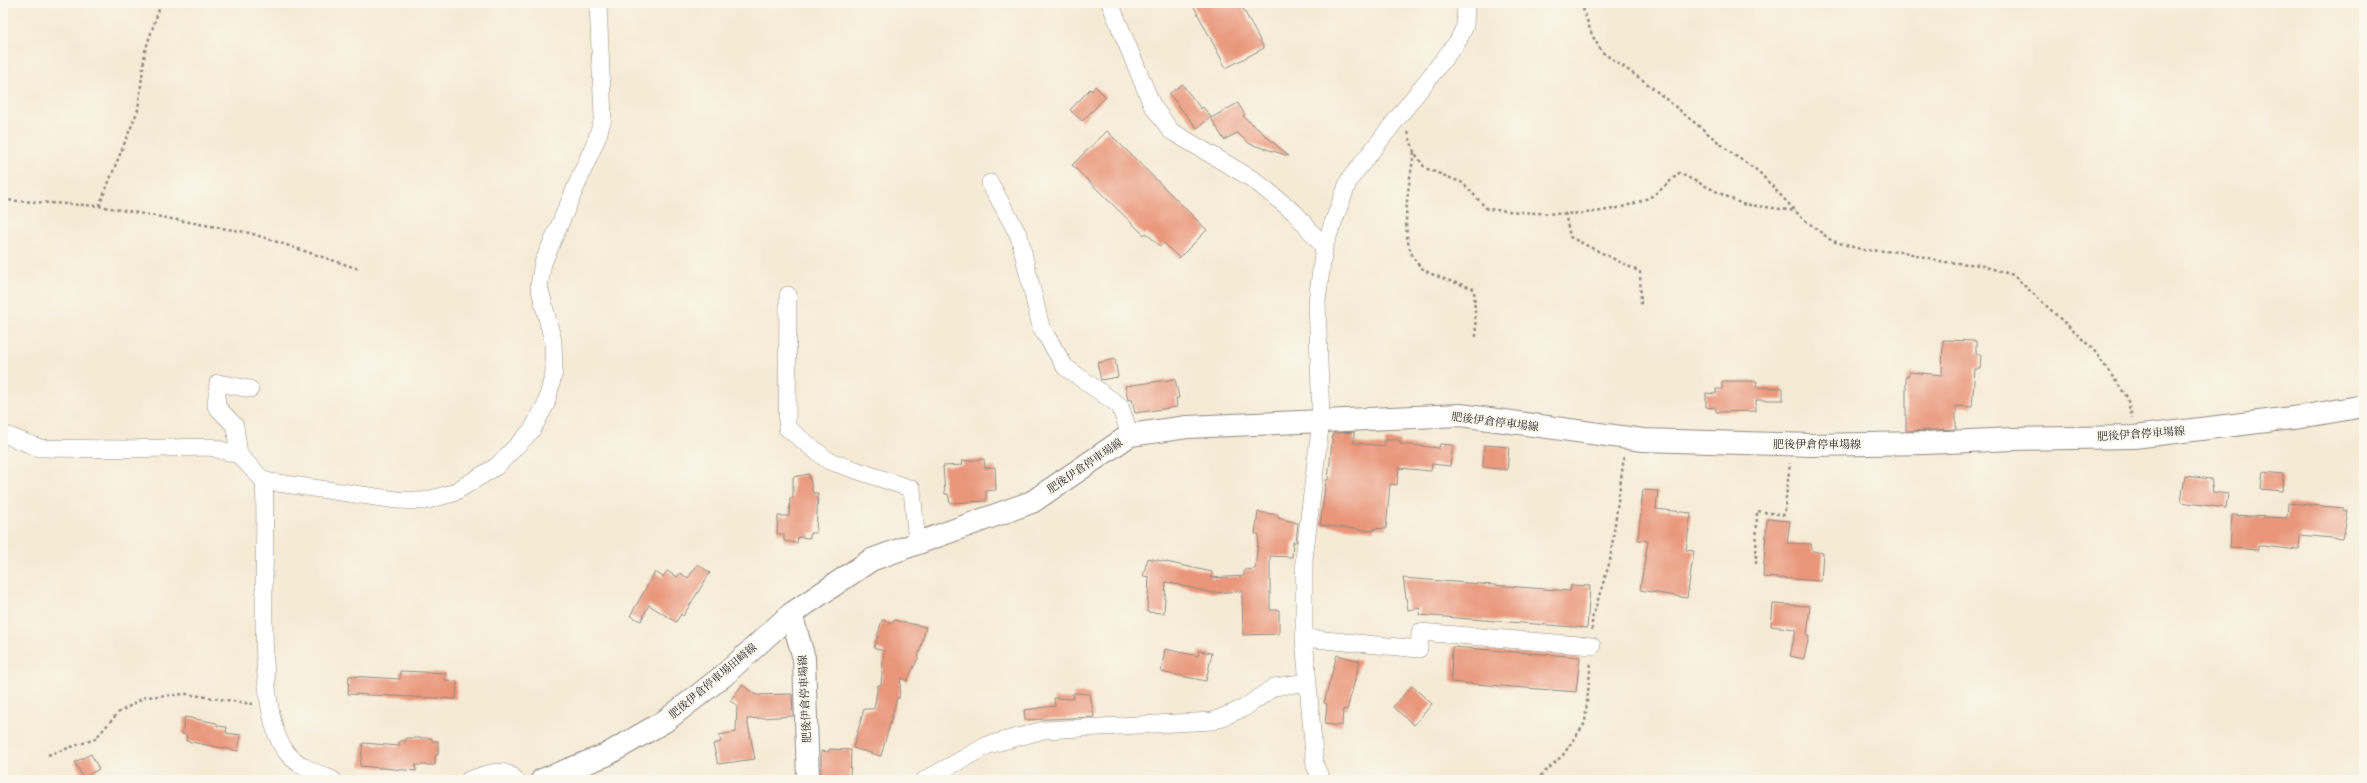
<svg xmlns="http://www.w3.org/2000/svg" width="2367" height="783" font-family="'IM FELL French Canon','Noto Serif JP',serif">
  <rect width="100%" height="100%" fill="#fbf7ec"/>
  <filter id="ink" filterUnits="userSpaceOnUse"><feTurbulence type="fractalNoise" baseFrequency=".025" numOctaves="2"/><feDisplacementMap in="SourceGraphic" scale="8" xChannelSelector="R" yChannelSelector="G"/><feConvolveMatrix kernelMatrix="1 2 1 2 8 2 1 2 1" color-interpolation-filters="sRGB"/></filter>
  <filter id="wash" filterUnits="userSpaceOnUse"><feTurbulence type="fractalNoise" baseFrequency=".012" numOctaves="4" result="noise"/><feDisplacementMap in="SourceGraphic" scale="16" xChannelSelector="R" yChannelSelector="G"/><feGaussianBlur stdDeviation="0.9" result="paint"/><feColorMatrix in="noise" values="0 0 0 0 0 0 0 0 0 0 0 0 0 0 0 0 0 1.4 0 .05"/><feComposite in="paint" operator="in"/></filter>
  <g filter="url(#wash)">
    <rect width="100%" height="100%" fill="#f5ead4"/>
    <g id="blocks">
      <path fill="#e9967a" d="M1192 3H1240L1264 48 1226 68Z
        M1182 84 1201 109 1203 107 1211 117 1197 128 1169 94Z
        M1095 86 1106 97 1082 121 1070 110 1090 89 1092 91Z
        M1238 103 1245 115 1243 116 1289 156 1250 144 1237 133 1224 140 1211 118Z
        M1107 131 1207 230 1179 258 1164 243 1160 246 1146 233 1144 235 1072 165Z
        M1943 340 1976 341V354H1981L1980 369H1975L1972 407 1956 406V429L1906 431V376H1909V372L1942 375Z
        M1115 359 1118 377 1101 380 1097 363Z
        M1175 379 1179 398H1176L1177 407 1135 413 1132 399 1128 400 1125 386Z
        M1722 381H1757L1756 387 1783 388V400H1756V411L1716 412V408L1706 407V393L1716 394V389H1722Z
        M1354 432V443L1385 446V440H1400V444L1439 448 1440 444 1453 445 1450 466 1432 464 1431 471 1399 468 1397 485 1390 484 1386 529 1374 528V531L1320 525 1326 480H1328L1333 433Z
        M1484 445 1509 447 1507 470 1483 467Z
        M984 459 985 468 995 467 996 490 986 491V501L950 503 948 494H945L943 466 963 465 962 461Z
        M2263 472 2283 474 2282 491 2261 489Z
        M809 474 813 493H818L816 533H810V538L798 537 797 543 784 541V534H777L778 516H789L790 498H793V477Z
        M2185 476 2211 479 2213 492 2228 494 2226 508 2181 502Z
        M1643 490 1658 491 1656 509 1691 513 1686 550 1694 551 1687 598 1640 590 1648 541 1638 540Z
        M2288 503 2344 508V510L2348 511 2343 539 2300 535 2299 550 2262 546H2258V550L2230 548 2232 515 2287 518Z
        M1258 512 1278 515V518L1298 523 1296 542H1293L1292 557 1270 556V610H1279V634L1243 635 1242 591 1213 593 1166 582 1164 613 1147 612 1149 577 1143 576 1148 558 1212 572 1211 578 1244 576V570L1255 569 1259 534H1255Z
        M1767 519 1790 521 1787 543 1811 544 1813 551 1823 553 1821 581 1763 577Z
        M698 564 710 573 683 616 681 614 676 622 649 605 641 621 630 616 655 572 663 577 667 571 677 577 680 573 688 578Z
        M1403 578 1570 591 1571 585 1590 586 1587 628 1419 615 1420 608 1408 610Z
        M1773 604 1810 606 1807 636H1809L1804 659 1790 656 1796 629 1771 626Z
        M882 620 893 623 894 620 926 627 918 658 907 681 901 678 899 698H897L881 756 853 748 864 709H874L878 685H881L884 651 874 648Z
        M1452 647 1580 657 1576 692 1451 682Z
        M1165 649 1198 656 1199 651 1212 653 1206 681 1161 672Z
        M1337 655 1360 661 1347 710 1343 709 1342 726 1325 724 1327 704 1324 703Z
        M400 671 446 673 445 680 457 681 456 699 348 694 349 676 400 679Z
        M742 685 756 695 792 694 793 716 747 719 755 759 718 764 713 744 721 742 719 735 736 732 737 705 730 701Z
        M1412 686 1432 704 1414 725 1393 707Z
        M1073 693 1090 694 1094 717 1025 720 1024 710 1055 706 1054 698 1074 699Z
        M185 717 217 723V726L227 727 226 733 241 735 238 751 186 741 187 735 182 734Z
        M406 738H432V741H438V755H435V765H415L416 771 360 766 363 743 399 746 400 741H406Z
        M829 749 851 750 850 780H821V751L829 752Z
        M91 754 99 769 83 778 75 762Z"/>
    </g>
  </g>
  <g filter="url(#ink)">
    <use href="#blocks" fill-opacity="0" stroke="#908a80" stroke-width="1"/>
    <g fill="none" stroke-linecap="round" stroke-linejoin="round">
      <g stroke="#908a80" stroke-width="18">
        <path id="street" d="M1110 3 1152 105 1171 131 1254 180 1295 213 1324 247
          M990 183 1019 236 1041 327 1065 367 1120 406 1130 435
          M788 295 787 428 829 461 912 489 917 544
          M3 434 40 448 122 449 210 447 239 455 264 481C269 542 251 712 287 753 299 767 317 773 333 780
          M239 455 235 426 216 406 218 383 250 389
          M264 481 397 500 424 501 453 493 497 466 532 430 546 404 554 372 553 341 539 286 543 263 597 138 603 118 598 3
          M1304 638 1419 649 1420 632 1592 646
          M469 780C486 775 502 765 516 780
          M925 780 988 745 1044 730 1213 721 1244 708 1274 687 1308 682
          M1322 780 1315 766 1304 638V559L1321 420 1317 301 1324 247 1349 180 1458 41 1465 26 1466 3"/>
      </g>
      <g stroke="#908a80" stroke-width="24">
        <path id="secondary" d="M791 614 804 658 808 780
          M542 780 606 755 665 721 723 676 791 614 871 560 1032 502 1130 435 1187 427 1460 415 1643 440 1811 445 1925 443 2013 439 2134 437 2300 417 2364 406"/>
      </g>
      <path stroke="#908a80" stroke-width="2.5" stroke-dasharray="3 3" stroke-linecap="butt" d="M1581 3 1592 35 1602 52 1644 81 1734 155 1758 171 1801 217 1832 241 1864 250 1904 252 1944 262 1980 265 2013 275 2093 349 2127 397 2132 418
        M1408 132 1414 152 1425 168 1463 183 1487 209C1540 214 1598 220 1648 198 1659 193 1670 181 1679 173L1742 204 1796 211
        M1414 152C1410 183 1393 251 1426 271 1440 279 1459 283 1474 289L1476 337
        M3 200 99 206 250 233 359 269
        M99 206 138 110 145 51 161 3
        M1565 213 1570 237 1640 272 1641 307
        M1756 564 1757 511 1784 515 1790 463
        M1592 630V619L1610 561 1624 457
        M48 755 95 739 118 713 145 697 186 694 253 704
        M1536 780 1563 755 1585 723 1591 661"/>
      <use href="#street" stroke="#fff" stroke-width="17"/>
      <use href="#secondary" stroke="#fff" stroke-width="22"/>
    </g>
  </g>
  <g text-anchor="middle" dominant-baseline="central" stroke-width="4" stroke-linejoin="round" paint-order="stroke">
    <g font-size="11" fill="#2b2b2b" stroke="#fbf7ec">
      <text transform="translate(1495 422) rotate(7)">肥後伊倉停車場線</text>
      <text transform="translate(2141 434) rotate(-4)">肥後伊倉停車場線</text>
      <text x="1817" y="444">肥後伊倉停車場線</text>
      <text transform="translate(1085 466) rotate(-34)">肥後伊倉停車場線</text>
      <text transform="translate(713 681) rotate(-40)">肥後伊倉停車場田崎線</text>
      <text transform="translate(805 699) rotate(-93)">肥後伊倉停車場線</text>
    </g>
  </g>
  <rect width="2367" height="783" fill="none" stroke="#fbf7ec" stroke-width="16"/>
</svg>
